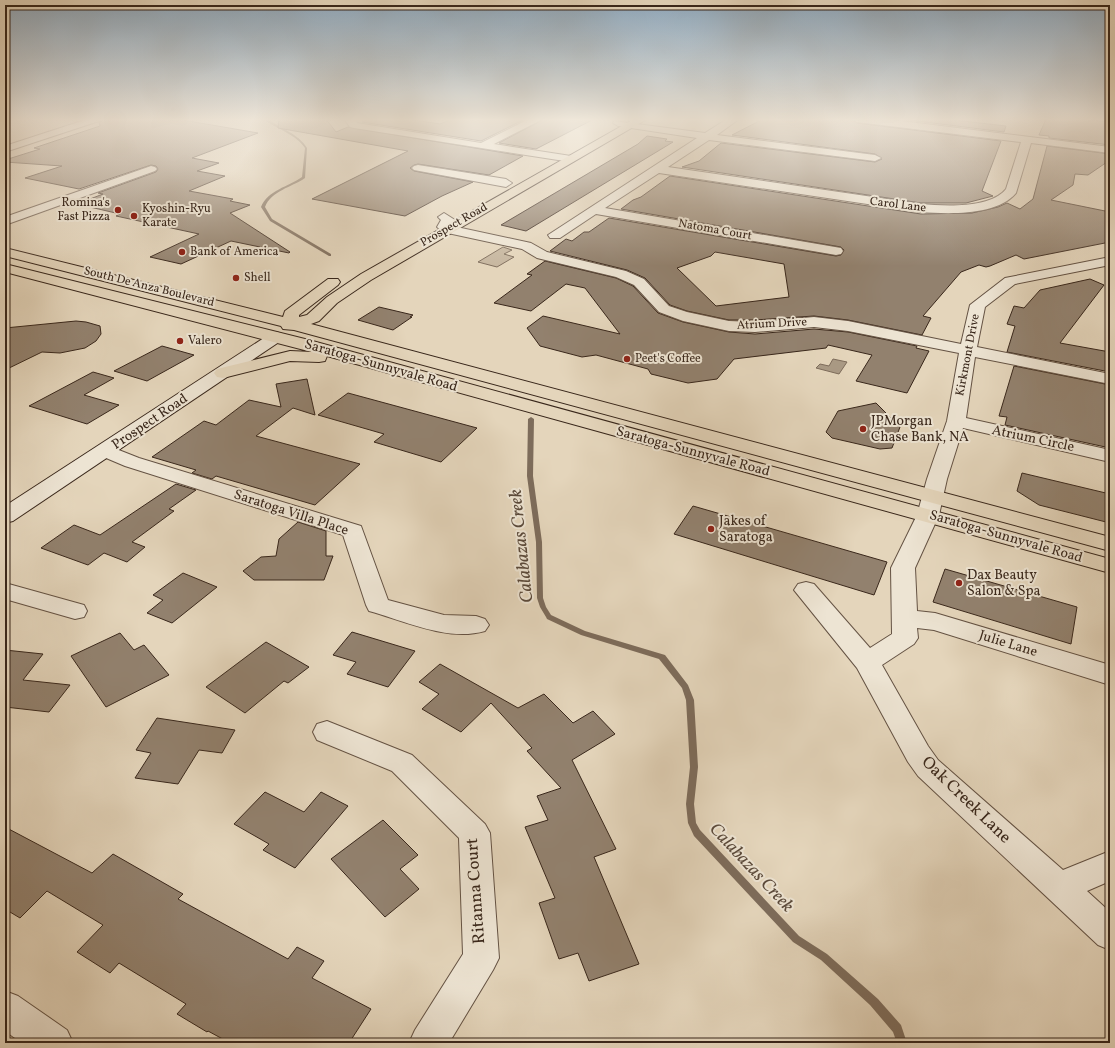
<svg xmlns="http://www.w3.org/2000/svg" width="1115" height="1048" font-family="Vollkorn,serif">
  <rect width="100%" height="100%" fill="#e4d5bb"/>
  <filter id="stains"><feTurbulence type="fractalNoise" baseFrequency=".005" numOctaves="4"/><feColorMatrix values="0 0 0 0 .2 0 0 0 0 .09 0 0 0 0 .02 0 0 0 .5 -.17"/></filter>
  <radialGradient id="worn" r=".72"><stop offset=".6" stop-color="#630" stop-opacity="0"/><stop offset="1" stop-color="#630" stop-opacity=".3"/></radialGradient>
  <path fill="#c7b7a0" stroke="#806f5e" d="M503 247 512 250 504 254 514 257 497 267 478 262Z"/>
  <path fill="#aa9a85" stroke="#7d6c5b" d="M833 359 847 362 839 374 816 368 820 364 829 366Z"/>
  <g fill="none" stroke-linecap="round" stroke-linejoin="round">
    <path fill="#7d6c5b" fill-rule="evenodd" d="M263 119H267C280 128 299 134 307 148L305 178C292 187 271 191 265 207L272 219 331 254V256H329L270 221 261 207C268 190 288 187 302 177L305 148C297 135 275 128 263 119Z
      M531 417 534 419 533 476 542 542 543 598 546 607 551 615 585 631 665 655 688 685 694 700 698 767 694 804 696 823 700 830 799 936 827 954 878 999 901 1025 907 1043H897L893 1032 870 1005 821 960 793 942 694 836 688 823 686 804 690 767 686 700 682 688 659 659 581 635 547 619 546 617 540 607 537 598 536 542 527 476 528 419Z"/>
  </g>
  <path fill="#92816e" stroke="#39271b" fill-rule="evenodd" d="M106 119H177L258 133 192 158 219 163 197 171 225 176 189 191 233 199 230 201 250 205 230 213 290 252 289 253 231 241 181 264 150 257 199 234 116 216 120 214 77 204 103 194 98 193 156 172 158 169 156 166 151 165 79 189 25 178 62 166 5 162V160L40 149 34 148 100 126 99 122Z
    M279 119H326L336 132 348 127 523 156 489 175 418 164 414 165 410 168 414 171 473 182 442 196 405 216 312 199 408 151 278 128Z
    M369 119H408L440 124 452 119H525L481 141 362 122Z
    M544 119H594L536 149 499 143Z
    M763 119H851L857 123 1001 141 982 191 993 196 966 203H921L682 167 699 161 721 143 875 162 882 159 875 154 732 135Z
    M901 119H946L1006 126 1004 132Z
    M1046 119H1084L1110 122V145L1049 138V136L1039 135Z
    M647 136 667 139 665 141 673 142 526 231 501 225 638 144Z
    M1047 146 1110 154V160L1088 175 1075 174 1073 185 1051 200 1110 212V242L1024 259 1016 255 990 266 986 267 979 265 961 272 923 316 931 318 922 335 848 320 814 316 755 320H729L687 311 670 305 645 278 627 270 550 251 566 239 572 241 584 232H589L609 218 836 256 841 255 844 250 841 247 621 209 633 200 641 197 670 176 921 214 972 213 998 207 1007 203 1020 209 1033 199ZM715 252 784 264 789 297 716 306 677 268 711 256Z
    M545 261 616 278 633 286 658 313 683 322 729 332 755 334 814 329 848 332 917 346 916 348 929 351 907 393 856 381 872 355 828 345 826 348 734 359 717 379 688 383 651 374 648 369 596 355 582 357 540 346 527 328 543 316 620 334 585 288 566 284 531 311 494 303 532 275 527 274Z
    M1090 279 1104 285 1060 343 1110 352V372L1007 352 1015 326 1007 324 1014 306 1024 308 1040 290Z
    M379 307 413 315 410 317H412L393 330 358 320Z
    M76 321 86 322 100 326 101 334 96 341 85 348 60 353 42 352 5 370V328Z
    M162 346 194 355 147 381 114 371Z
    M1014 366 1110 385V448L1005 425 1007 417 999 416Z
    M93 372 114 378 84 395 119 405 87 424 29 406Z
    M307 379 315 415 293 408 256 436 360 464 315 505 216 476 212 479 192 473 196 470 152 457 204 421 216 425 249 400 281 407 276 384Z
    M348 393 477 428 441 462 374 442 384 434 318 415Z
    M876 403 900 427 892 448 880 449 832 438 826 432 838 411Z
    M1022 473 1110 494V523L1039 505 1017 491Z
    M176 484 196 490 169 509 174 511 132 542 145 547 127 562 104 553 88 565 41 548 74 525 100 535Z
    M693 506 887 562 874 595 674 534Z
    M298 522 326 531V556H333L324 580H254L243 571 261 557 276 556 279 539Z
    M945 569 1077 607 1071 644 933 602Z
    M183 573 217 587 172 623 147 613 163 600 153 595Z
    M352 632 415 651 388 687 347 674 356 662 333 655Z
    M120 633 134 650 144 645 169 675 106 707 71 656Z
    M266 642 309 667 288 683 284 681 245 713 206 687Z
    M5 650 43 654 23 680 70 685 49 712 5 707Z
    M440 664 518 708 544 694 573 723 593 711 615 734 572 760 616 849 594 857 639 964 589 981 578 953 559 959 539 903 555 898 525 827 548 820 537 796 561 788 527 751 532 748 491 703 461 732 422 709 439 694 419 682Z
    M157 718 235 730 222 753 199 750 178 784 135 778 151 753 136 750Z
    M265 792 304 812 321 792 348 806 295 868 263 850 269 844 234 824Z
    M383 820 418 855 400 869 419 889 385 917 331 859Z
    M5 827 92 873 113 854 183 894 178 899 288 959 297 947 324 961 312 978 371 1009 349 1043H230L208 1031 207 1032 177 1014 186 1004 119 963 110 973 77 952 103 925 47 891 20 918 5 909Z"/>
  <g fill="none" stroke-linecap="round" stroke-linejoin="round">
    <g stroke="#645243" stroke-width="2">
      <path id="minor" d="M88 119H105L5 152V146Z
        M344 119H355L357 123 481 143 529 119H543L494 144 571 156 577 159 571 162 354 128 350 127Z
        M727 119H739L717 135 875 155 881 158 875 161 709 140 668 167 921 204C944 206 990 209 1006 189L1021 142 857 122 852 119H885L1110 147V153L1031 143 1016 193C997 216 949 214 921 212L659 173 605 208 841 248 843 251 841 254 836 255 596 214 560 238H550L548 235 697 138 618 126 613 123 614 121 705 133Z
        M418 165 506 179 512 183 506 187 414 170 412 168 414 166Z
        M151 166 155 167 157 169 155 171 5 225V217Z
        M444 213 455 220 451 225 452 226 531 243 547 252 626 271 644 279 669 306 687 312 729 321 755 322 814 317 848 321 961 344 970 305 1005 278 1110 257V265L1015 284 985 307 977 347 1110 374V384L975 357 966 418 1110 450V462L963 428 947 479 939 515 915 568 917 611 935 613 1110 665V685L934 630 917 628 918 638 914 644 882 665 928 746 938 760 1063 870 1110 851V881L1087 891 1110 912V950L1098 945 918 776 908 762 857 668 794 590 798 584 806 582 814 584 870 648 892 634 891 568 917 515 927 479 947 421 959 353 848 331 814 327 755 332 729 331 683 321 659 312 634 285 616 277 537 258 522 249 443 232 437 227 441 220 438 217Z
        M106 445 139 458 361 526 388 600 444 615 476 616 485 619 489 625 485 631C448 642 405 621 369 611L366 605 343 535 125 466 99 455 96 451 99 447Z
        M5 583 84 605 87 611 84 617 75 619 5 599Z
        M327 721 412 755 485 824 490 833 499 958 493 970 449 1043H409L415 1030 463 954 459 838 392 771 317 740 313 732 317 724Z
        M5 991 18 996 67 1030 73 1043H22L5 1031Z"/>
    </g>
    <g stroke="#39271b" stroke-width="2">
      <path id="secondary" d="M276 332 282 334 284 337 282 340 13 521 5 523V506L270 334Z"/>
    </g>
    <g stroke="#39271b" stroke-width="2">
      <path id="primary" d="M634 119H647L371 280 337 303 319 321 311 324 1110 537V551L294 330 283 329 281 326 5 256V248L283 317 285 311 328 279H338L340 282 338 285 299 315V317L307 315 327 297 361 274Z
        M5 264 309 340 1110 559V573L327 356 325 361 319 362 290 361 223 378 217 377 214 373 217 369 290 351 312 352 5 272Z"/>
    </g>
    <use href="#minor" fill="#ede4d3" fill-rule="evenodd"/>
    <use href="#secondary" fill="#ede4d3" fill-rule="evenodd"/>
    <use href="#primary" fill="#e4d5bb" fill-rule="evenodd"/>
  </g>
  <linearGradient id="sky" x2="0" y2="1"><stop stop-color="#8faac0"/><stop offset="0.45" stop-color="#f3ece0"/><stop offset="1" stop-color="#f3ece0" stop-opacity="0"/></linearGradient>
  <rect width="1115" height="266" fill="url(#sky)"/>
  <g fill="#8f2418" stroke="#ede4d3" stroke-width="1.5">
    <circle cx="118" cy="210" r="4"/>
    <circle cx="134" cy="216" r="4"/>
    <circle cx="182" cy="252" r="4"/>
    <circle cx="236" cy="278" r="4"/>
    <circle cx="180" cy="341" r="4"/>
    <circle cx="627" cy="359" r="4"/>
    <circle cx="863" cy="429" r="4"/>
    <circle cx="711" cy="529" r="4"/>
    <circle cx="959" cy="583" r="4"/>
  </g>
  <g text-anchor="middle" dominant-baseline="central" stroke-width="4" stroke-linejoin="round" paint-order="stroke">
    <g font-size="12" fill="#39271b" stroke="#ede4d3" text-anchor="start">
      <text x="110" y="203" text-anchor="end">Romina's<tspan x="110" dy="14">Fast Pizza</tspan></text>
      <text x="142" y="209">Kyoshin-Ryu<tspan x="142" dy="14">Karate</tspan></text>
      <text x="190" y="252">Bank of America</text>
      <text x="244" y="278">Shell</text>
      <text x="188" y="341">Valero</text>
      <text x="635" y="359">Peet's Coffee</text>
    </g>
    <g font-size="12" fill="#39271b" stroke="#ede4d3">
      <text transform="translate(898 205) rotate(7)">Carol Lane</text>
      <text transform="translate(454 225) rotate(-30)">Prospect Road</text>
      <text transform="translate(715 230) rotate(10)">Natoma Court</text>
      <text transform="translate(149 287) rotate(14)">South De Anza Boulevard</text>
      <text transform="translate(772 324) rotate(-3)">Atrium Drive</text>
      <text transform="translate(968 355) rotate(-79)">Kirkmont Drive</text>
    </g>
    <g font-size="14" fill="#39271b" stroke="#ede4d3">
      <text transform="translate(381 366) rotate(16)">Saratoga-Sunnyvale Road</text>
      <text transform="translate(150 422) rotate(-34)">Prospect Road</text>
      <text transform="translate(1033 439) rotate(12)">Atrium Circle</text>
      <text transform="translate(693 452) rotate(15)">Saratoga-Sunnyvale Road</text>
      <text transform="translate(291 513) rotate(18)">Saratoga Villa Place</text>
      <text transform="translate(1006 537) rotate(16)">Saratoga-Sunnyvale Road</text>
      <text transform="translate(1008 644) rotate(17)">Julie Lane</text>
    </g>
    <g font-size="14" fill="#39271b" stroke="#ede4d3" text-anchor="start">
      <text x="871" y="421">JPMorgan<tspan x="871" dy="16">Chase Bank, NA</tspan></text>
      <text x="719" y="521">Jakes of<tspan x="719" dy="16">Saratoga</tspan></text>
      <text x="967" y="575">Dax Beauty<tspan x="967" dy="16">Salon &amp; Spa</tspan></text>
    </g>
    <g font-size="17" fill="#39271b" stroke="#ede4d3">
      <text transform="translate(966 800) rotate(44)">Oak Creek Lane</text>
      <text transform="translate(476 891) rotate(-94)">Ritanna Court</text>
    </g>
    <g font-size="18" font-style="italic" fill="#5b4a3b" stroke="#ede4d3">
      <text transform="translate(522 546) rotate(-96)">Calabazas Creek</text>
      <text transform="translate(751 868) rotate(47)">Calabazas Creek</text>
    </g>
  </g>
  <rect width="1115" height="1048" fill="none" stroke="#e4d5bb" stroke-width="20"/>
  <rect x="6" y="6" width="1103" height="1036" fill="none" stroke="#39271b" stroke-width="2"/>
  <rect x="10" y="10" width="1095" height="1028" fill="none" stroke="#39271b"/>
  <rect width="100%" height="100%" filter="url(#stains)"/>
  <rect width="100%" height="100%" fill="url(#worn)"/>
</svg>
